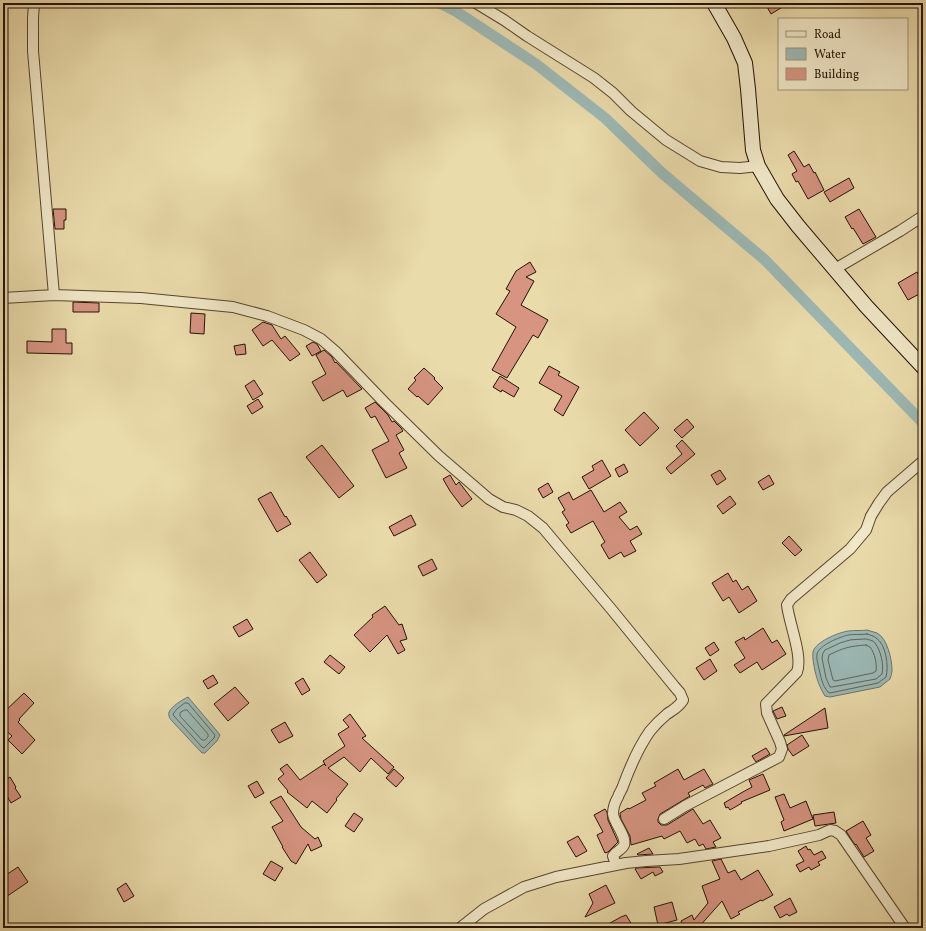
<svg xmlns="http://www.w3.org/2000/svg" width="926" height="931" font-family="Vollkorn,serif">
  <rect width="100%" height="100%" fill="#eadbab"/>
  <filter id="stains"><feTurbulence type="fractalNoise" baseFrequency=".005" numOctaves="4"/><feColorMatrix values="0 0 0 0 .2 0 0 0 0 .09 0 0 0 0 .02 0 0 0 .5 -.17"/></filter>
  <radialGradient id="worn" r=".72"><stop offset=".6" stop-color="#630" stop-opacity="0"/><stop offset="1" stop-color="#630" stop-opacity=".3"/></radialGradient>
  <path fill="#9cb8b4" stroke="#6c766c" d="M867 630C870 631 874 632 877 633 887 638 892 659 892 670 892 673 891 676 890 679L880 687 830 697 825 696C820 688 817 680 815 671 814 665 812 658 813 652 815 642 839 632 849 631 855 630 861 631 867 630Z
    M188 697 216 730 220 735 217 741 205 753H202L172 721C170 719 168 716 169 712 172 706 182 700 188 697Z"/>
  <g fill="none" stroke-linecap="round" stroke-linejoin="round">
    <path stroke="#60655a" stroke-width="1" d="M867 634C870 635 874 636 876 638 886 644 889 666 886 677L878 683 830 693 828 692C822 685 821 677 819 669 818 664 816 658 817 654 819 645 840 637 848 635 854 634 861 635 867 634Z
      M866 639C869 640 873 640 875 643 881 651 884 665 882 674L876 679 832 687H830L826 678 822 658 823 653 825 650 840 643 850 640Z
      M866 645 870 647C875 654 877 663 876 671L873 673 835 681 833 680 828 660 829 655C843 648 850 646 866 645Z
      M185 703H188L215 735 214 738 204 748 202 747 174 716 173 714 177 709Z
      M185 710H187L208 734V737L205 740H202L180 716V713Z"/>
    <path stroke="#9cb8b4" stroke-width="11" d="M440 3 457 12 536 64 605 118 662 173 765 260 923 423"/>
  </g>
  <path fill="#d69481" stroke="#241200" d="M765 3H789L771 14Z
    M794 151 804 167 809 164 814 173 815 172 824 190 808 199 798 181 796 182 792 174 797 171 788 155Z
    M849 178 854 188 830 202 824 192Z
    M53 209H66V220H64V229H55Z
    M859 209 876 237 863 244 853 228 852 229 845 217Z
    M530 262 536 272 526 277 534 281 521 305 548 320 538 338 533 335 507 378 492 370 516 327 496 314 510 291 506 289 516 271Z
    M917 272 923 283V292L908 300 898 283Z
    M73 302 99 303V312H73Z
    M191 313 205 314 204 334 190 333Z
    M263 322 272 325 281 339 285 336 300 354 290 361 272 340 263 346 252 330Z
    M52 329H66V343H72V354L27 353V341L52 342Z
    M313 342 317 344 321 351 312 356 306 346Z
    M245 344 246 354 236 355 234 346Z
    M324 350 332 357 335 363 336 362 362 389 347 397 343 390 323 401 312 382 326 374 316 355Z
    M549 366 560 372 558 375 579 387 563 416 554 410 562 396 539 383Z
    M424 368 435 378 434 379 443 388 428 405 418 396 417 397 408 389 416 380 414 378Z
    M500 376 519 388 514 397 502 390 501 392 493 387Z
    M254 380 263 394 253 400 245 386Z
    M258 399 263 407 252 414 247 406Z
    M375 402 388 415 392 422 394 421 401 428 403 431 396 435 404 450 399 453 407 468 386 478 372 450 389 441 375 416 371 418 365 408Z
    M644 412 659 428 640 446 625 430Z
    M687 419 694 427 682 438 674 430Z
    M682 440 695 454 671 474 666 468 682 454 676 446Z
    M322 445 354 486 339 498 306 457Z
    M602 460 611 476 589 489 582 477 594 470 592 466Z
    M624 464 628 472 619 477 615 469Z
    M720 470 726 479 717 485 711 475Z
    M450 475 456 485 459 482 472 499 462 507 450 491 443 479Z
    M769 475 774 484 763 490 758 482Z
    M548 483 553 492 543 498 538 489Z
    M591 490 604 512 620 502 627 512 619 517 630 530 637 526 642 534 630 541 636 551 624 557 621 552 609 559 601 545 605 542 593 521 571 533 566 525 569 523 562 512 565 510 558 498 569 492 573 500Z
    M271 492 285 517 286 516 291 524 277 532 258 499Z
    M730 496 736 504 723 514 717 506Z
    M411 515 416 525 394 536 389 527Z
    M789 536 802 550 795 556 782 543Z
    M310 552 327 575 317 583 299 560Z
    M432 559 437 569 423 576 418 566Z
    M728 573 733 582 736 580 742 590 748 586 757 601 739 613 729 597 723 601 712 583Z
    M385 606 399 625 402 624 407 639 400 641 405 650 398 654 387 635 370 652 354 635 373 617 372 615Z
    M247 619 253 629 239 637 233 627Z
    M763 628 772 643 777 640 786 654 762 670 757 662 740 673 734 665 745 658 735 642 744 637 745 640Z
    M714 642 719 650 710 656 705 648Z
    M330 655 345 667 339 674 324 662Z
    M710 659 717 671 704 680 696 668Z
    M213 675 218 683 208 689 203 681Z
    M303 678 310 690 302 695 295 683Z
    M235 687 249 703 228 721 214 704Z
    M24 693 34 703 19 719 20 720 18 722 35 740 22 754 8 740 12 736 3 728V713Z
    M782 707 786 716 777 719 773 711Z
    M825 708 828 728 784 736V735Z
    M350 714 366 736 362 738 394 767 388 774 371 758 360 772 344 757 328 768 348 784 336 799 337 800 327 813 312 801 307 808 287 792 288 791 278 779 284 774 280 769 287 764 300 780 324 764 326 766 323 761 345 746 338 734 349 727 343 720Z
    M285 722 293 736 279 743 271 730Z
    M802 735 809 746 793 756 788 749 787 745Z
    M766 748 770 754 756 762 752 756Z
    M394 769 404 778 396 787 386 778Z
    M678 769 684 780 704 769 713 784 705 788 703 785 688 793 690 796 660 814 658 819V822L661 825H667L693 809 703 824 710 820 716 830 721 838 713 842 716 847 706 849 703 844 699 846 695 839 687 843 680 831 664 839 662 836 631 845 630 836 621 819 620 813 628 808 629 809 646 800 642 793 656 786 654 783Z
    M763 774 770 790 741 802 742 803 730 810 728 807 726 808 724 803 741 793 752 787 749 780Z
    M10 777 16 787 15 788 21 797 11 803 3 789V782Z
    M257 781 264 793 255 798 248 786Z
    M784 794 790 808 806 801 813 819 784 831 781 822 784 820 775 797Z
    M281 796 301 827 315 839 318 837 322 846 311 851 308 844 296 864 291 861 282 847H283L272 827 283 821 270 802Z
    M605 809 607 812 608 820 618 842 608 852 605 853 597 835 603 832 594 815Z
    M834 812 836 823 815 826 813 815Z
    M354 813 363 819 354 832 345 826Z
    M863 821 871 835 866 838 874 851 864 857 856 844 855 845 846 831Z
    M578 836 587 851 576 857 567 842Z
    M806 846 808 850 810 849 814 855 822 851 826 858 818 862 820 865 811 870 809 867 800 872 796 865 804 861 798 851Z
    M649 848 653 854 638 855 637 854Z
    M721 859 728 873 735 870 741 880 758 870 773 895 762 901 761 900 738 912 740 914 731 919 722 901 698 928H684L681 921 692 915 694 920 708 903 702 886 720 879 712 861Z
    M271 861 283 868 275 881 263 874Z
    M18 867 28 882 3 899V877Z
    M660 867 663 872 655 876 653 872 641 879 635 869 637 868Z
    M126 883 134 896 124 902 117 889Z
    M606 885 615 903 585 917 593 903 589 894Z
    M790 898 797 912 789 916 787 914 780 918 774 907Z
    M672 902 677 920 658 925 654 907Z
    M626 915 634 928H601L621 917Z"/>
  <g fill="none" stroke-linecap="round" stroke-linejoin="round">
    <g stroke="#56442b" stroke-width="12">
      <path id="street" d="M34 3 33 18V51L54 295
        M476 3 504 20 527 36 594 78 613 93 631 111 666 140 700 161 721 167 740 168 758 166
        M835 269 900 231 923 216
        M3 298 54 295 141 298 233 307 267 316 304 330 321 339 335 351 384 402 439 456 474 486 489 499 503 507 516 510 528 516 543 528 612 610 674 686 680 693 683 700C678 708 674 709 667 714 661 719 655 725 650 731 638 748 630 767 623 786 622 790 619 793 618 797 615 802 613 809 613 814 614 823 627 837 624 845 622 850 616 851 613 856L616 865
        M664 819 685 806 779 757 782 749 780 742 767 713 766 704 797 672C803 656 789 623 787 605L791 599 850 549 866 530 871 516 879 503 887 492 923 461
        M460 928 484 909 524 887 556 877 626 863 646 861 679 859 769 846 819 835 830 830 835 831 841 835 905 928"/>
    </g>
    <g stroke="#241200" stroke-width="16">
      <path id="secondary" d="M714 3 734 38 745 63 748 89 753 150 758 166 777 199 798 226 866 306 923 367"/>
    </g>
    <use href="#street" stroke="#f1e8c8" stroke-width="10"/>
    <use href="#secondary" stroke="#f1e8c8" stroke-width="14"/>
  </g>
  <rect width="926" height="931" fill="none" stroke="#eadbab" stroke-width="16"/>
  <rect x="4" y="4" width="918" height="923" fill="none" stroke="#241200" stroke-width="2"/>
  <rect x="8" y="8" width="910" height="915" fill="none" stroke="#241200"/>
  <rect x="778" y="18" width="130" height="72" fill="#f1e8c8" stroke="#9f9278"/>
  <rect x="786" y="31" width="20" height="6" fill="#f1e8c8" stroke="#9f9278"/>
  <text x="814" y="38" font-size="12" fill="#241200">Road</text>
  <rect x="786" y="48" width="20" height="12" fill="#9cb8b4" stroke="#9f9278"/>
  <text x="814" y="58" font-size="12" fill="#241200">Water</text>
  <rect x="786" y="68" width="20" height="12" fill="#d69481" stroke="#9f9278"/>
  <text x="814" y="78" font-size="12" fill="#241200">Building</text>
  <rect width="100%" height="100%" filter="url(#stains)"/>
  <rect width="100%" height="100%" fill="url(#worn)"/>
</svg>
